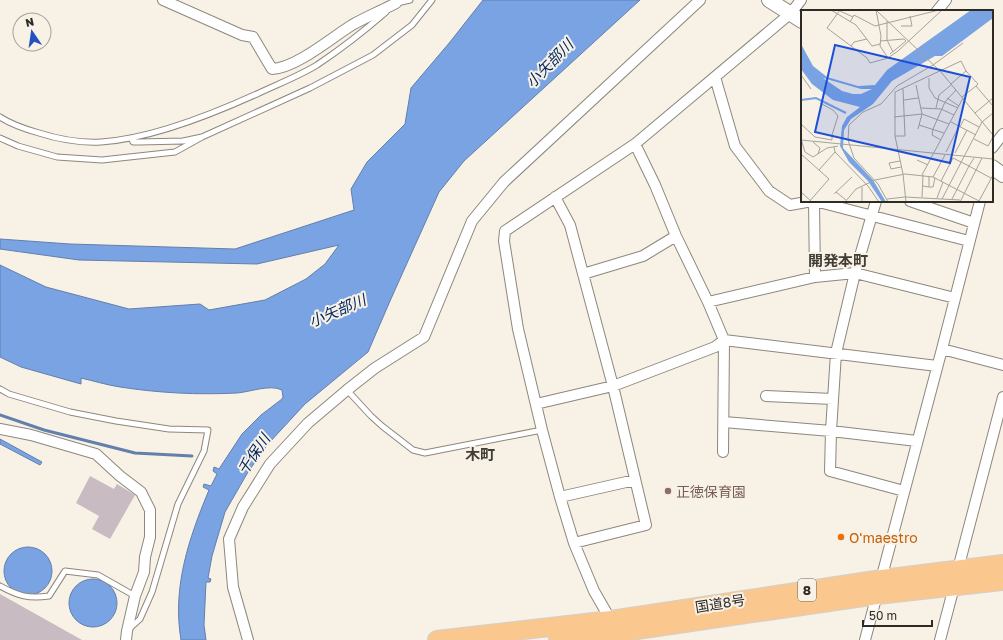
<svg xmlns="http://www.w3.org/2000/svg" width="1003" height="640" font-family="'Golos Text','Noto Sans JP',sans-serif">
  <rect width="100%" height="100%" fill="#f7f1e6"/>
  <path fill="#7aa3e4" stroke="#637fab" d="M483 0H640L464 161 439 192 390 301 368 352 305 404 268 444 248 472 225 512 212 556 208 578 211 579 210 582H206L204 625 206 640H181C172 587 189 538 209 490L203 487 204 484 211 486 217 474 213 471 214 467 219 469 242 434 261 415 282 399 283 397 282 390C270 384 250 392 237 393 197 395 159 393 120 387 107 385 94 381 81 378V384L21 367 0 357V265L46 287 129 309 200 304 209 310 265 300 306 279 325 264 339 245 257 264 79 260 0 249V239L70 244 235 249 354 210 351 189 367 162 405 124 411 88 450 42Z
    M0 439 42 462 40 465 0 444Z
    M4 571a24 24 0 1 1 48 0a24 24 0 1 1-48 0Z
    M69 603a24 24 0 1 1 48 0a24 24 0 1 1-48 0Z"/>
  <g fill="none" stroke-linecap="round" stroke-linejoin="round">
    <path stroke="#637fab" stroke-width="3" d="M0 415 44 430 135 453 192 456"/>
  </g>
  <path fill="#c8bbc1" d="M90 476 114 489 117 484 135 495 110 539 92 529 99 516 76 503Z
    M0 594 82 640H0Z"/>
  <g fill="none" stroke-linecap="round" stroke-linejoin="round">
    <g stroke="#8d877d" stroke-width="7">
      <path id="lane" d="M397 3 410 0
        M0 117C12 125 25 129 39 133 58 139 81 143 101 142 152 139 213 114 259 93 278 84 299 76 317 65 341 49 364 31 386 12
        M202 137 310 88 373 55 412 25 432 0
        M0 138 18 146 57 157 102 160 175 152 202 137 183 141 139 142H133L131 138
        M0 389 9 394 70 412 116 421 169 429 208 430 204 451 178 504 152 592 140 619 129 629
        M347 390 371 416 382 426 413 450 425 453 542 430
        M0 586C18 596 29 599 49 596L65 571 98 575 135 596"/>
    </g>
    <g stroke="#8d877d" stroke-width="12">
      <path id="street" d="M163 0 242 35 253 37 272 69C296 68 331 38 352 25 366 17 381 11 396 3L398 0
        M937 11 946 0
        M715 77 735 146 769 191 790 205 812 201
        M635 144 655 185 676 236 708 302 724 340 723 452
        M992 148 1003 134
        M555 197 570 225 613 386 646 525 574 543
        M814 201 815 277
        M815 201 969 241
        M876 201 855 273 836 353 831 431 830 471 904 491
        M910 201 974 223
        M583 274 643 256 676 236
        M708 302 815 277 855 273 955 298
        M942 349 1003 365
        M766 396 833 399
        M536 404 613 386 715 347 724 340 937 366
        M724 422 831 431 917 441
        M0 429 31 435 96 454 120 476 141 492 150 510V537L145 557 144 572 135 596 127 631 126 640
        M560 497 635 480
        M958 569 1003 397
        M613 624 594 591 574 543 560 497 542 430 518 329 504 241 505 231 635 144 791 13 801 0
        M248 640 233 587 229 539 243 507 270 464 308 423 347 390 375 368 424 337 472 221 504 182 700 0
        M865 640 942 349 980 201
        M940 640 954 587"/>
    </g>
    <g stroke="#8d877d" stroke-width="16">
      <path id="secondary" d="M769 0 802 21
        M992 167 1003 175"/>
    </g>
    <g stroke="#d1d0cf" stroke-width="20">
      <path id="highway" d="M437 640 611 620 882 579 1003 564
        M558 640 617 633 877 595 1003 581"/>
    </g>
    <use href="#lane" stroke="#fff" stroke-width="5"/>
    <use href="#street" stroke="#fff" stroke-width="10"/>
    <use href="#secondary" stroke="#fff" stroke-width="14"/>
    <use href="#highway" stroke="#fac88e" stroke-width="18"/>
  </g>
  <circle fill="#8d6e63" stroke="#f7f1e6" stroke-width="1.5" cx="668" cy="491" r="4"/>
  <circle fill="#e8710a" stroke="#f7f1e6" stroke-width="1.5" cx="841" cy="537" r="4"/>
  <g text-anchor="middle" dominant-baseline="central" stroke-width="4" stroke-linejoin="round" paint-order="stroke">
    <rect fill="#f7f1e6" stroke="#6a6660" stroke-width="1" x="798" y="579" width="18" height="22" rx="3"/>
    <g font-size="13" font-weight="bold" fill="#2e2b27">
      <text x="807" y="590">8</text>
    </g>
    <g font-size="14" fill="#785e54" stroke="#f7f1e6" text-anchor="start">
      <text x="676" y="491">正徳保育園</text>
    </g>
    <g font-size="14" fill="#c56008" stroke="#f7f1e6" text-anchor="start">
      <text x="849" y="537">O'maestro</text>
    </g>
    <g font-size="14" fill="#2e2b27" stroke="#f7f1e6">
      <text transform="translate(720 603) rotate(-9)">国道8号</text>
    </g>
    <g font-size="15" font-style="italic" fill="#032760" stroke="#f7f1e6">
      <text transform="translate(549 63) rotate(-46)">小矢部川</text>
      <text transform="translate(337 310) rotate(-23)">小矢部川</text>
      <text transform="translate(253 454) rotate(-56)">千保川</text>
    </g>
    <g font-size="15" font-weight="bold" fill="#423d35" stroke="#f7f1e6">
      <text x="838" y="260">開発本町</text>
      <text x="480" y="454">木町</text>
    </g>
  </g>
  <g transform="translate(801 10)">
    <rect width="192" height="192" fill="#f7f1e6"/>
    <path d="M170 0H192V8L141 46H134L91 71 72 94 50 109 43 120 42 138 72 170 85 192H81L67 171 48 152 39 136 41 116 46 107 59 97 32 90 11 74 0 59V34L12 56 26 67 57 76 74 75 86 60ZM22 68 60 79H71L60 84H52L41 81Z" fill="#7aa3e4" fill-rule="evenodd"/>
    <path fill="none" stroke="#7aa3e4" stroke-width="2" d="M0 90 15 88 45 103"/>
    <path fill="none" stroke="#a7a29a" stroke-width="1" d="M30 0 55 15 71 36 79 34M39 0 26 18 66 48 69 53 87 48 97 41 141 0M75 0 80 26 79 36 87 48M75 0 140 62 192 125M39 1 52 7M86 11V30L92 42M49 12 53 5 74 16 138 0M100 16H111L109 6M79 31 103 29 105 31 89 44M50 36 53 32 66 29M165 61 177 74 175 76M0 65 10 79M128 68V78L134 88 157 98M115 75 121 104 117 119M161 87 175 76 192 96M146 88 158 96M103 90 117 88M19 93 32 100 37 106 31 125V130M120 98 140 99 153 105M135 98 138 85 150 75M174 103 192 88M93 107 121 104 148 114M150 112 175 125M0 114 14 127 31 130M118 115 143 123M159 117 163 109 178 117M94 126H104L102 79M0 129 4 142 12 147 26 138 37 136M173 129 187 136 192 127M0 130 192 149M140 130 131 125 132 119 144 92 155 80M12 132 19 138 17 144M33 137 34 142 67 176 78 192M145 142 158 116M154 143 166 120M0 144 28 169 8 192M181 148 175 160 190 168M116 150 127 155M99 151 88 153 90 159 100 157M18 160 34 142M121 165 162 88M132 167 144 145M140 171 152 148 168 156 151 189M122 176 128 177V166M128 177H132L134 168M0 182 11 192M35 182 45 190M33 184 51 167M104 187 159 190M121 187 122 165M136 188 142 172M86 189 104 187M141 189 181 112 192 103M178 191 192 165M44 192 55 179 74 170 104 164 132 167 180 192M61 192V177M87 192 77 174 53 148 47 130 48 115 62 102 80 94 96 76 132 55 162 33M105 192 102 164 94 126V82L160 51 165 61 150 74M159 192 175 160 168 156 173 148"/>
    <path fill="#1d4ed8" fill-opacity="0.15" stroke="#1d4ed8" stroke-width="2" d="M34 35 169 67 149 153 14 122Z"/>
    <rect width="192" height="192" fill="none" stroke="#2e2b27" stroke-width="2"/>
  </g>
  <g transform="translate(32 32) rotate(347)"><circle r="19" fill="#f7f1e6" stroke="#a7a29a"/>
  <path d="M0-3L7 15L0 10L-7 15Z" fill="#2352c0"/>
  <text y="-6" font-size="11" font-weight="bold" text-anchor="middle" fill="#2e2b27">N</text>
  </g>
  <path d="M863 620v6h69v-6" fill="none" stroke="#2e2b27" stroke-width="2"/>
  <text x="869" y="620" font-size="12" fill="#2e2b27" stroke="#f7f1e6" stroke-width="3" paint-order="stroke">50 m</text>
</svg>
